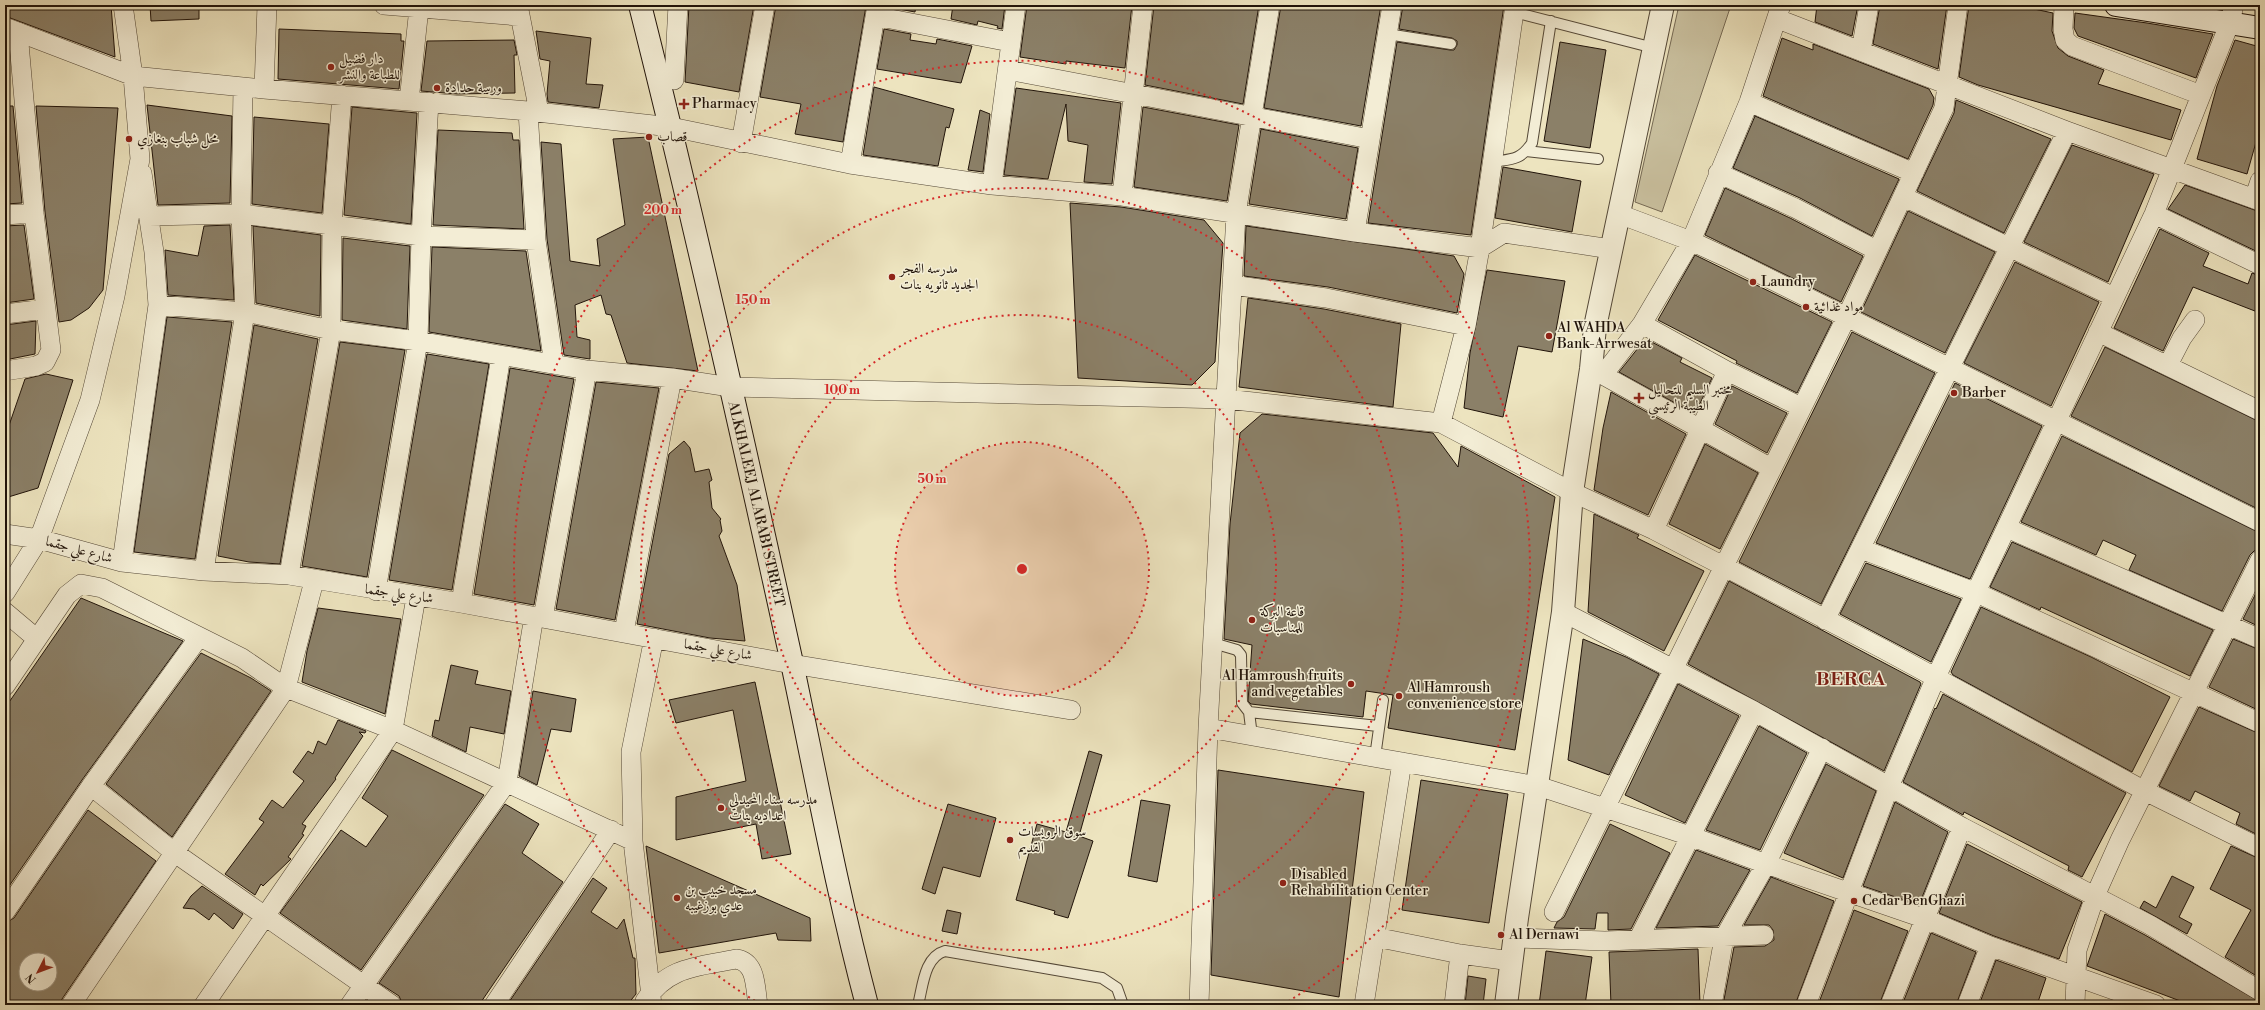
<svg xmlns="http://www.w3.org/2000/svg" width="2265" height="1010" font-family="'Libre Bodoni',Amiri,serif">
  <rect width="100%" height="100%" fill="#ede4bf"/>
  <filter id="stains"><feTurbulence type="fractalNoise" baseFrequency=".005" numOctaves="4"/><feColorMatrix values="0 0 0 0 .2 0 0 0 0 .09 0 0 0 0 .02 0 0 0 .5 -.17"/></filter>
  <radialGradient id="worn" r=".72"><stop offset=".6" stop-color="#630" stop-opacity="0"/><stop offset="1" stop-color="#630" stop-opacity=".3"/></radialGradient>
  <path fill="#cac1a0" stroke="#766a55" d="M1679 5H1731L1662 212 1635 202Z"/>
  <path fill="#8b8068" stroke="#21140a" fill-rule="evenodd" d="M5 5H111L115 57 5 16Z
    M150 5H199V19L151 21Z
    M689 5H754L739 92 685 82Z
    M776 5 866 6 843 142 795 134 801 104 760 97Z
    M888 5H916L915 12 888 7Z
    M953 5H1005L1002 29 997 28 998 26 978 21 977 25 951 19Z
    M1027 5H1132L1125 68 1066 61V64L1020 57Z
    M1154 5H1259L1243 104 1145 85Z
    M1281 5H1381L1361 126 1264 108Z
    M1403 5H1504L1471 235 1368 223 1397 42 1450 50H1454L1457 45V41L1452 38 1399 29Z
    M1817 5H1858L1852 36 1815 22Z
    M1880 5H1947L1938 69 1873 44Z
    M1969 5H2015L2053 13 2052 31 2058 48 2068 56 2104 70 2098 84 2181 110 2171 140 1978 85 1959 77Z
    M2075 13 2147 23 2213 34 2196 78 2078 36 2074 28Z
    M279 29 401 34V41H404L399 89 278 79Z
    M884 29 911 34 910 40 936 44 937 39 972 46 961 83 877 69Z
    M536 31 591 38 586 84 603 85 599 108 548 102 547 94 550 61 540 59Z
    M1782 38 1813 50V44L1929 89 1934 98 1933 105 1908 159 1763 96Z
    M514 40 517 55H514L515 93 457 94 421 91 427 41Z
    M2235 40 2260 47V128L2247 174 2197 159 2217 86Z
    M1560 42 1606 50 1590 148 1544 141Z
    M874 87 954 109 949 128 946 127 938 166 863 155Z
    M1016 88 1121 103 1112 184 1084 182 1088 145 1068 141 1066 104 1048 179 1004 175Z
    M1956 100 2051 139 2004 233 1917 191 1954 113Z
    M147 105 232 116 230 203 158 205Z
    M5 106H13L22 203 5 204Z
    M36 106 118 108 103 290 89 308 71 320 59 322 45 212Z
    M352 107 417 113 411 224 344 215Z
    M1143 107 1239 125 1227 201 1134 187Z
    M980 110 990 114 983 172 968 170Z
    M1755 116 1899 179 1872 236 1800 198 1733 168Z
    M254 117 329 124 322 213 252 204Z
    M1261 129 1358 148 1346 219 1249 204Z
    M438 130 512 133 513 140H519L524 229 433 225Z
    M648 137 698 371 627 363 611 315 606 314 601 295 575 305 577 337 590 340V359L564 355 547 239 541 142 561 144 570 261 600 266 597 239 625 225 613 139Z
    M2072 145 2154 174 2108 282 2024 242Z
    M1503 167 1581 181 1572 232 1495 218Z
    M2185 185 2260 212V253L2168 209Z
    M1725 188 1790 218 1863 256 1841 302 1705 235Z
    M1070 203 1121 207 1204 220 1223 243 1215 362 1192 385 1078 378Z
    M1908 211 1995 252 1945 353 1861 312Z
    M24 225 34 299 5 303V226Z
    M230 225 234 300 168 295 165 250 198 256 204 226Z
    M253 226 321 235 320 316 256 303Z
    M1246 226 1454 256 1464 274 1457 313 1328 287 1244 276Z
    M2160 229 2209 253 2203 266 2248 284 2252 273 2260 276V313L2193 287 2163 351 2114 328Z
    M343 238 410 246 407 329 342 320Z
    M432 247 526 251 541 351 429 332Z
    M1695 255 1832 322 1797 393 1736 363 1737 361 1658 320Z
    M2015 262 2099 302 2051 406 1964 363Z
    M1487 270 1565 281 1552 352 1518 346 1503 417 1464 408 1470 353Z
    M1248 298 1324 309 1401 324 1393 407 1239 387Z
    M167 317 232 322 195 559 134 552Z
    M36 321 35 354 5 360V325Z
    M254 325 318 339 280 564 249 562 218 556Z
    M1852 332 1935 373 1821 604 1739 562Z
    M1648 340 1682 358 1680 362 1712 378 1695 414 1619 372 1642 343 1645 345Z
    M340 342 405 350 367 577 302 566Z
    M2105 347 2260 422V510L2071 416Z
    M427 354 489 364 452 590 389 580Z
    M510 368 574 379 534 605 474 594Z
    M46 374 73 380 38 488 5 498V437L25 379Z
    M596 382 659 388 615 620 556 609Z
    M1955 383 2042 426 1970 579 1876 543Z
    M1732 386 1787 413 1767 453 1715 424Z
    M1611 392 1686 434 1648 515 1594 490 1603 428Z
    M1262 414 1433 433 1458 467 1461 446 1555 497 1515 750 1388 728 1393 695 1366 691 1363 717 1251 704 1248 701 1252 645 1224 639 1230 524 1240 433Z
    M2062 436 2260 533V549L2254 551 2250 555 2222 611 2129 570 2136 555 2103 540 2096 555 2021 522Z
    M684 441 690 448 695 472 709 469 712 480 709 482 712 508 721 519 720 520 722 531 719 536 737 585 745 641 710 638 637 624 669 454Z
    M1705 444 1758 473 1720 549 1669 524Z
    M1594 514 1639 535 1637 538 1704 571 1664 651 1588 612Z
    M2012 542 2213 630 2190 676 2041 607 2040 610 1990 587Z
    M1866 563 1961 599 1931 662 1840 614Z
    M1729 581 1920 682 1921 684 1884 771 1688 664Z
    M2260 585V627L2243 619Z
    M81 598 183 641 82 780 5 892V708Z
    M1981 607 2091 657 2170 697 2132 772 1953 675 1951 672Z
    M318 608 401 619 385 714 302 682 307 651Z
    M1583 639 1626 657 1659 674 1609 775 1568 760Z
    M2233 639 2260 650V711L2209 687Z
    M201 653 251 678 271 691 172 837 106 784Z
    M451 665 478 671 475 684 511 691 504 734 470 727 466 752 432 736 435 720 439 721Z
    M755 682 791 854 762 859 756 824 676 840V797L746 781 733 710 676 723 669 700Z
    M1678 684 1739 716 1685 823 1625 795Z
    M533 691 576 699 571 732 551 729 537 785 519 776Z
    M1943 694 2126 793 2082 877 2068 870 2069 866 1964 812 1963 815 1903 782 1935 708 1936 709Z
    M2199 707 2260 734V836L2236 824 2240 813 2195 791 2190 801 2159 786Z
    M338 720 366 731 365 733 359 732 363 736 335 778 336 779 302 824 306 826 302 834 304 835 288 857 291 859 263 886 261 884 255 895 225 874 264 822 259 819 272 800 283 808 304 781 293 772 308 751 313 754 318 741 326 745Z
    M1759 726 1807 753 1760 850 1706 830Z
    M392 750 484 795 361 970 280 913 341 830 366 847 388 816 362 798Z
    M1089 751 1102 755 1079 836 1093 841 1068 918 1054 914 1055 911 1016 900 1037 824 1066 832Z
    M1826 764 1876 791 1843 878 1784 853Z
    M1218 770 1364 792 1339 997 1211 975Z
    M1421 780 1508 794 1489 923 1402 910Z
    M1141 800 1170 805 1157 882 1128 876Z
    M1895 802 1948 832 1919 905 1863 886Z
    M505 804 539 824 522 853 563 882 479 1005H403L399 996 379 983Z
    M948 804 996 818 980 877 943 867 935 894 922 889Z
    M88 810 156 861 62 999 60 1005H5V923L14 918ZM26 960H50V984H26Z
    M1610 824 1670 853 1631 929 1608 930V913H1597L1595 929 1554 928 1557 922 1564 917Z
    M1967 844 2082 902 2059 959 1994 936 1939 913Z
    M646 846 810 918 811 941 778 940 776 933 659 953Z
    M2231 846 2260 859V978L2225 957 2251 910 2210 889Z
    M1696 850 1750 870 1718 926 1656 928Z
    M2172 876 2194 887 2179 917 2192 924 2187 934 2140 908 2144 901 2156 908Z
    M1771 877 1834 901 1795 1005H1723L1734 947 1765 946 1774 940 1773 930 1769 925H1744Z
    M593 878 607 888 591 912 617 929 624 919 633 958H635L636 994 627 1005H507Z
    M202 886 243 914 233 929 214 913 209 920 194 909 183 908 191 896Z
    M947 910 961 913 957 934 942 931Z
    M1854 910 1908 931 1879 1005H1818Z
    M2105 914 2145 935 2260 1002V1005H2191L2087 966Z
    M1931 933 1976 952 1956 1005H1902Z
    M1698 949 1700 1004 1611 1005 1609 952Z
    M1546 951 1592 957 1585 1005H1539Z
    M1996 960 2046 978 2037 1005H1979Z
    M1468 976 1486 979 1483 1005H1465Z"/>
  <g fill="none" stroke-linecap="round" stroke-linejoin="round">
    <g stroke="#544837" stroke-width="12">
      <path id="service" d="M1514 12 1654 48
        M1387 34 1451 44
        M1526 151 1598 159
        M1492 162C1511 159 1520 161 1532 143L1551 21
        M1213 643 1237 650 1241 655 1242 703 1249 712 1378 726
        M1249 712 1252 736
        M1375 757 1383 700
        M918 1005C923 986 924 957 945 951L1102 978 1117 988 1123 1005"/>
    </g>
    <g stroke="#544837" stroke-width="20">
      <path id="minor" d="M384 5 519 16
        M518 5 539 112
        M2064 5 2063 29 2065 40 2072 46 2201 95
        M875 16 1010 42
        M1778 19 2067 131 2260 201
        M5 27 133 76 264 89 528 111 671 127 850 164 992 185 1122 196 1355 232 1480 248 1504 233 1611 249
        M1861 51 1869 5
        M1008 70 1370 139
        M674 80 678 5
        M264 89 267 5
        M409 101 419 8
        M1749 102 1914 173
        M528 111 536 240 554 365
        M741 143 765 5
        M850 164 877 5
        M1718 173 1795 208 1876 250
        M992 185 1016 5
        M1122 196 1143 5
        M1904 197 2114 297
        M2254 199 2260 181
        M1619 214 1691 241 1732 260 2260 522
        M2154 214 2260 265
        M5 215 34 213
        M149 216 241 214 421 236 536 240
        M1355 232 1392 5
        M1232 285 1326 298 1466 326
        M158 305 245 312 331 330 418 341 587 370 672 378 730 387 1226 399 1441 423 1572 492 1654 530 1883 649 2145 791 2260 848
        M5 314 45 309
        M1642 324 1727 371 1654 530
        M2098 332 2260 411
        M2168 365 2182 338 2195 320
        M1592 369 1771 468
        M5 371 36 366 45 362 51 350 34 213 18 32
        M1727 371 1801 407
        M1603 375 1642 324 1691 241 1749 102 1781 5
        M1441 423 1466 326 1480 248 1515 5
        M2007 528 2260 639
        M5 534 39 539 122 562 204 571 289 575 461 603 792 664 1071 710
        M1861 549 1977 593 2260 723
        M122 562 158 305 154 252 142 173
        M204 571 245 312 241 214 243 87
        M289 575 331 330 332 224 342 95
        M376 591 418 341 421 236 429 102
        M5 593 39 539 90 400 115 296 140 159 133 76 123 5
        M461 603 501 356
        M5 612 37 639 5 686
        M1563 612 1754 711 1962 827 2150 925 2260 991
        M543 618 587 370
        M1825 620 2067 131
        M624 632 672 378
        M37 639 67 595 81 584 102 588 242 658 286 688 393 730 633 841
        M1208 728 1538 786 1690 836 1766 864 1926 919 1990 946 2156 1005
        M91 786 175 853 392 1005
        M5 912 91 786 199 637
        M1554 912 1847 316 1944 108 1958 5
        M1375 937 1460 954 1511 961
        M1515 938 1605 941 1764 935
        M1638 940 1754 711
        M645 1001C668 966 698 967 736 959 757 962 755 988 758 1005
        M71 1005 286 688 314 581
        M204 1005 393 730 416 597
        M350 1005 507 782 534 616
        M494 1005 611 830
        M652 1005 633 841 631 752 654 638
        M1199 1005 1208 728 1236 214 1270 5
        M1364 1005 1402 762
        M1454 1005 1460 954
        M1712 1005 1724 938 1766 864 1822 748
        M1806 1005 1889 787 1936 677 2154 214 2230 22 2234 5
        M1890 1005 1962 827
        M1967 1005 1990 946
        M2075 1005 2077 950 2095 896 2120 840 2260 560"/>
    </g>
    <g stroke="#544837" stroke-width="24">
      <path id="tertiary" d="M1506 1005 1517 918 1563 612 1572 492 1591 369 1595 327 1663 5"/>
    </g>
    <g stroke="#21140a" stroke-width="24">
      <path id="secondary" d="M640 5C695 223 744 443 792 663 816 777 837 892 867 1005
        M2116 5 2260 28"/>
    </g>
    <use href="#service" stroke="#f3edd5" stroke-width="10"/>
    <use href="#minor" stroke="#f3edd5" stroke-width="19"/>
    <use href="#tertiary" stroke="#f3edd5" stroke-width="22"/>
    <use href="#secondary" stroke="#f3edd5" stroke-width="22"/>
  </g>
  <circle cx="1022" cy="569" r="127" fill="#d62828" fill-opacity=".12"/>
  <g fill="none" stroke="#d62828" stroke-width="2" stroke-dasharray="2 4">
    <circle cx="1022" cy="569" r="127"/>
    <circle cx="1022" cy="569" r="254"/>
    <circle cx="1022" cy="569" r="381"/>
    <path d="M760 1004A508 508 0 1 1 1284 1004"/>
  </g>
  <g fill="#8f2418" stroke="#f3edd5" stroke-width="1.5">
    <circle cx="331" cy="67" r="4"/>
    <circle cx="437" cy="88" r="4"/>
    <path d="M682 98h4v4h4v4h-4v4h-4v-4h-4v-4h4z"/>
    <circle cx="649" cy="137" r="4"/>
    <circle cx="129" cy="139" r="4"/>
    <circle cx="892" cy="277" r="4"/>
    <circle cx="1753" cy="282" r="4"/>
    <circle cx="1806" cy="307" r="4"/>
    <circle cx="1549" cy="336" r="4"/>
    <circle cx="1954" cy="393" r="4"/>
    <path d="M1637 392h4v4h4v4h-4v4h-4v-4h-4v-4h4z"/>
    <circle cx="1252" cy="620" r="4"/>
    <circle cx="1351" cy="684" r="4"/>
    <circle cx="1399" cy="696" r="4"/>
    <circle cx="721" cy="808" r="4"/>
    <circle cx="1010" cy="840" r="4"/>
    <circle cx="1283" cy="883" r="4"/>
    <circle cx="677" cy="898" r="4"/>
    <circle cx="1854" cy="901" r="4"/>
    <circle cx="1501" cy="935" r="4"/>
  </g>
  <g text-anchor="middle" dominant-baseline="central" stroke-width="3" stroke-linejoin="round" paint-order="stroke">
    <g font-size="14" fill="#21140a" stroke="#f3edd5" text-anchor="start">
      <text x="339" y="59">دار فضيل<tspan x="339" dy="16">للطباعة والنشر</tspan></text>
      <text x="445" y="88">ورسة حدادة</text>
      <text x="692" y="104">Pharmacy</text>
      <text x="657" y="137">قصاب</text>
      <text x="137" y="139">محل شباب بنغازي</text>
      <text x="900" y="269">مدرسه الفجر<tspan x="900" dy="16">الجديد ثانويه بنات</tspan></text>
      <text x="1761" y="282">Laundry</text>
      <text x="1814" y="307">مواد غذائية</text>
      <text x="1557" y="328">Al WAHDA<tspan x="1557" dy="16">Bank-Arrwesat</tspan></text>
      <text x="1648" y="390">مختبر السليم للتحاليل<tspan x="1648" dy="16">الطيبة الرئيسي</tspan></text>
      <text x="1962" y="393">Barber</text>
      <text x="1260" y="612">قاعة البركة<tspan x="1260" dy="16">للمناسبات</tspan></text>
      <text x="1343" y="676" text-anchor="end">Al Hamroush fruits<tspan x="1343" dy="16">and vegetables</tspan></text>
      <text x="1407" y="688">Al Hamroush<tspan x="1407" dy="16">convenience store</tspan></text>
      <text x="729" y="800">مدرسه سناء المحيدلي<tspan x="729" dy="16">اعداديه بنات</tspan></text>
      <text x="1018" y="832">سوق الرويسات<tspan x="1018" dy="16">القديم</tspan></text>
      <text x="1291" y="875">Disabled<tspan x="1291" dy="16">Rehabilitation Center</tspan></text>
      <text x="685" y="890">مسجد خبيب بن<tspan x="685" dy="16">عدي بوزغيبه</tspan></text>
      <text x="1862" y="901">Cedar BenGhazi</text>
      <text x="1509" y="935">Al Dernawi</text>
    </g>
    <g font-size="14" fill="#21140a" stroke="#f3edd5">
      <text transform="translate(756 504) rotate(77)">ALKHALEEJ ALARABI STREET</text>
      <text transform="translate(79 550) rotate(15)">شارع علي جقما</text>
      <text transform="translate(399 594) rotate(8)">شارع علي جقما</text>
      <text transform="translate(718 650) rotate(10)">شارع علي جقما</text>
    </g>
    <g font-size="18" font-weight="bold" letter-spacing="1" fill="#7a1f14" stroke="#f3edd5">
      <text x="1851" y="679">BERCA</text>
    </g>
  </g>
  <circle cx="1022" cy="569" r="6" fill="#d62828" stroke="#f3edd5" stroke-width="2"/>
  <g font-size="12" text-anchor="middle" font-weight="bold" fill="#d62828" stroke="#f3edd5" stroke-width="3" stroke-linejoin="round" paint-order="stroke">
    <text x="663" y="214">200 m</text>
    <text x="753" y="304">150 m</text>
    <text x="842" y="394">100 m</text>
    <text x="932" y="483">50 m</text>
  </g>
  <rect width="2265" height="1010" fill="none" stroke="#ede4bf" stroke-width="20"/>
  <rect x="6" y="6" width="2253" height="998" fill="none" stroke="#21140a" stroke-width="2"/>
  <rect x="10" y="10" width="2245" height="990" fill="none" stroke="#21140a"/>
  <g transform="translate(38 972) rotate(228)"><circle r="19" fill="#f3edd5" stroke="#9f9684"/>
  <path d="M0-3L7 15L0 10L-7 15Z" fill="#8f2418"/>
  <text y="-6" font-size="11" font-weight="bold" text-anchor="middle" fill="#21140a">N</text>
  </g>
  <rect width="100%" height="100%" filter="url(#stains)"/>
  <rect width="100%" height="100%" fill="url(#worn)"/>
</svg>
